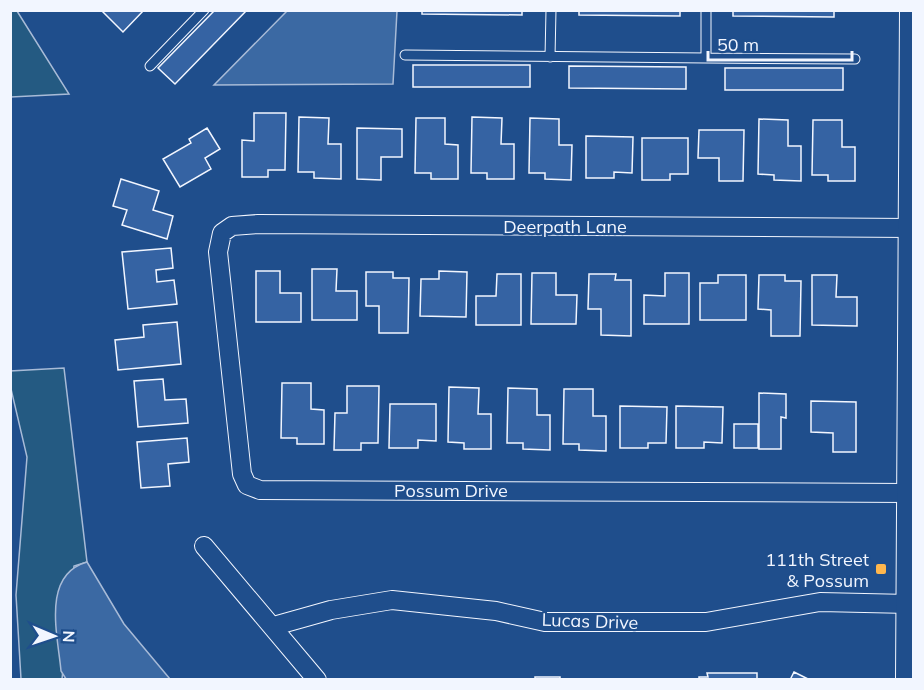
<svg xmlns="http://www.w3.org/2000/svg" width="924" height="690" font-family="Mulish,sans-serif">
  <rect width="100%" height="100%" fill="#1f4e8c"/>
  <path fill="#245a82" stroke="#a8bbd7" stroke-width="1.5" d="M11 10 17 11 69 94 11 97Z
    M64 368 87 562 74 566 62 679H21L16 595 27 457 11 389 10 371Z"/>
  <path fill="#3b69a3" stroke="#a8bbd7" stroke-width="1.5" d="M287 11H397L393 84 214 85Z
    M87 562 124 624 170 679H66L61 671C58 636 41 575 87 562Z"/>
  <path fill="#3563a3" stroke="#f2f6ff" stroke-width="1.5" d="M101 10H144L123 32Z
    M215 10H247L175 84 158 68Z
    M422 10H522V15L422 14Z
    M579 10H680V16L579 15Z
    M733 10H834V17L733 16Z
    M413 65H530V87H413Z
    M569 66 686 67V89L569 88Z
    M725 68H843V90H725Z
    M254 113H286L285 170H268V177H242V140L254 141Z
    M299 117 329 118 328 144H341V179L314 178V172H298Z
    M472 117 502 118 501 144H514V179H487V173H471Z
    M416 118H445V144L458 145V179H431V173H415Z
    M530 118 559 119V145H572L571 180 545 179V173H529Z
    M759 119 788 120V146H801V181L774 180V175L758 174Z
    M813 120H842V147H855V181H828V175H812Z
    M207 128 220 149 205 158 211 169 180 187 163 159 191 143 189 139Z
    M357 128 402 129V157H381V180L357 179Z
    M699 130H744L743 181H719V158H698Z
    M586 136 633 137 632 173 614 172V178H586Z
    M642 138H688V174H670V180H642Z
    M121 179 159 191 153 210 173 216 167 239 122 225 127 210 113 206Z
    M171 248 173 268 156 270 157 282 174 280 177 304 128 309 122 252Z
    M312 269H337L336 291H357V320H312Z
    M256 271H280V293H301V322H256Z
    M439 271 467 272 466 317 420 316 421 279H439Z
    M366 272H393V278H409L408 333H379V306H366Z
    M532 273H556V295H577L576 324H531Z
    M665 273H689V324H644V295L665 296Z
    M497 274H521V325H476V296H496Z
    M589 274H616L615 280H631V336L601 335V309H588Z
    M718 275H746V320H700V283H718Z
    M759 275H785V281H801L800 336H771V310L758 309Z
    M812 275H837L836 297H857V326L812 325Z
    M177 322 181 364 118 370 115 340 144 337 143 325Z
    M163 379 165 400 186 399 188 423 138 427 134 381Z
    M282 383H311V409L324 410V444H297V438H281Z
    M347 386H379L378 443H361V450H334L335 413H347Z
    M449 387 479 388 478 414H491V449H464V443L448 442Z
    M508 388 537 389V415H550V450L523 449V443H507Z
    M564 389H593V416H606V451L579 450V444H563Z
    M759 393 786 394V418L781 417V449H759Z
    M811 401 856 402V452H833V433L811 432Z
    M390 404H436V441L418 440V448H389Z
    M620 406 667 407 666 443H648V448H620Z
    M676 406 723 407 722 443 704 442V448H676Z
    M734 424H758V448H734Z
    M187 438 189 462 168 464 170 486 141 488 137 442Z
    M794 672 810 680H790Z
    M707 673H757V680H699V677H708Z
    M535 677H560V680H535Z"/>
  <g fill="none" stroke-linecap="round" stroke-linejoin="round">
    <g stroke="#f2f6ff" stroke-width="11">
      <path id="service" d="M706 10V58L855 59
        M405 55 706 58
        M550 57 551 10
        M150 66 204 10"/>
    </g>
    <g stroke="#f2f6ff" stroke-width="20">
      <path id="minor" d="M909 493 260 490 247 485 242 474 218 252 222 233 232 226 258 224 911 228
        M204 546 317 680
        M274 626 331 610 392 600 496 611 545 622H706L820 602 909 604"/>
    </g>
    <g stroke="#f2f6ff" stroke-width="26">
      <path id="secondary" d="M908 680 912 10"/>
    </g>
    <use href="#service" stroke="#1f4e8c" stroke-width="9"/>
    <use href="#minor" stroke="#1f4e8c" stroke-width="18"/>
    <use href="#secondary" stroke="#1f4e8c" stroke-width="24"/>
  </g>
  <rect fill="#ffb74d" stroke="#1f4e8c" stroke-width="2" x="875" y="563" width="12" height="12" rx="3"/>
  <g text-anchor="middle" dominant-baseline="central" stroke-width="4.5" stroke-linejoin="round" paint-order="stroke">
    <g font-size="18" fill="#f2f6ff" stroke="#1f4e8c">
      <text x="565" y="226">Deerpath Lane</text>
      <text x="451" y="490">Possum Drive</text>
      <text transform="translate(590 621) rotate(2)">Lucas Drive</text>
    </g>
    <g font-size="18" fill="#f2f6ff" stroke="#1f4e8c" text-anchor="end">
      <text x="869" y="559">111th Street<tspan x="869" dy="21">&amp; Possum</tspan></text>
    </g>
  </g>
  <rect width="924" height="690" fill="none" stroke="#f2f6ff" stroke-width="24"/>
  <g transform="translate(54 636) rotate(92)" stroke="#1f4e8c" stroke-width="4.5" paint-order="stroke">
  <path d="M0-4.5L10 22L0 15L-10 22Z" fill="#f2f6ff"/>
  <text y="-9" font-size="16" font-weight="bold" text-anchor="middle" fill="#f2f6ff">N</text>
  </g>
  <path d="M708 51v9h144v-9" fill="none" stroke="#f2f6ff" stroke-width="3"/>
  <text x="717" y="51" font-size="18" fill="#f2f6ff" stroke="#1f4e8c" stroke-width="4.5" paint-order="stroke">50 m</text>
</svg>
